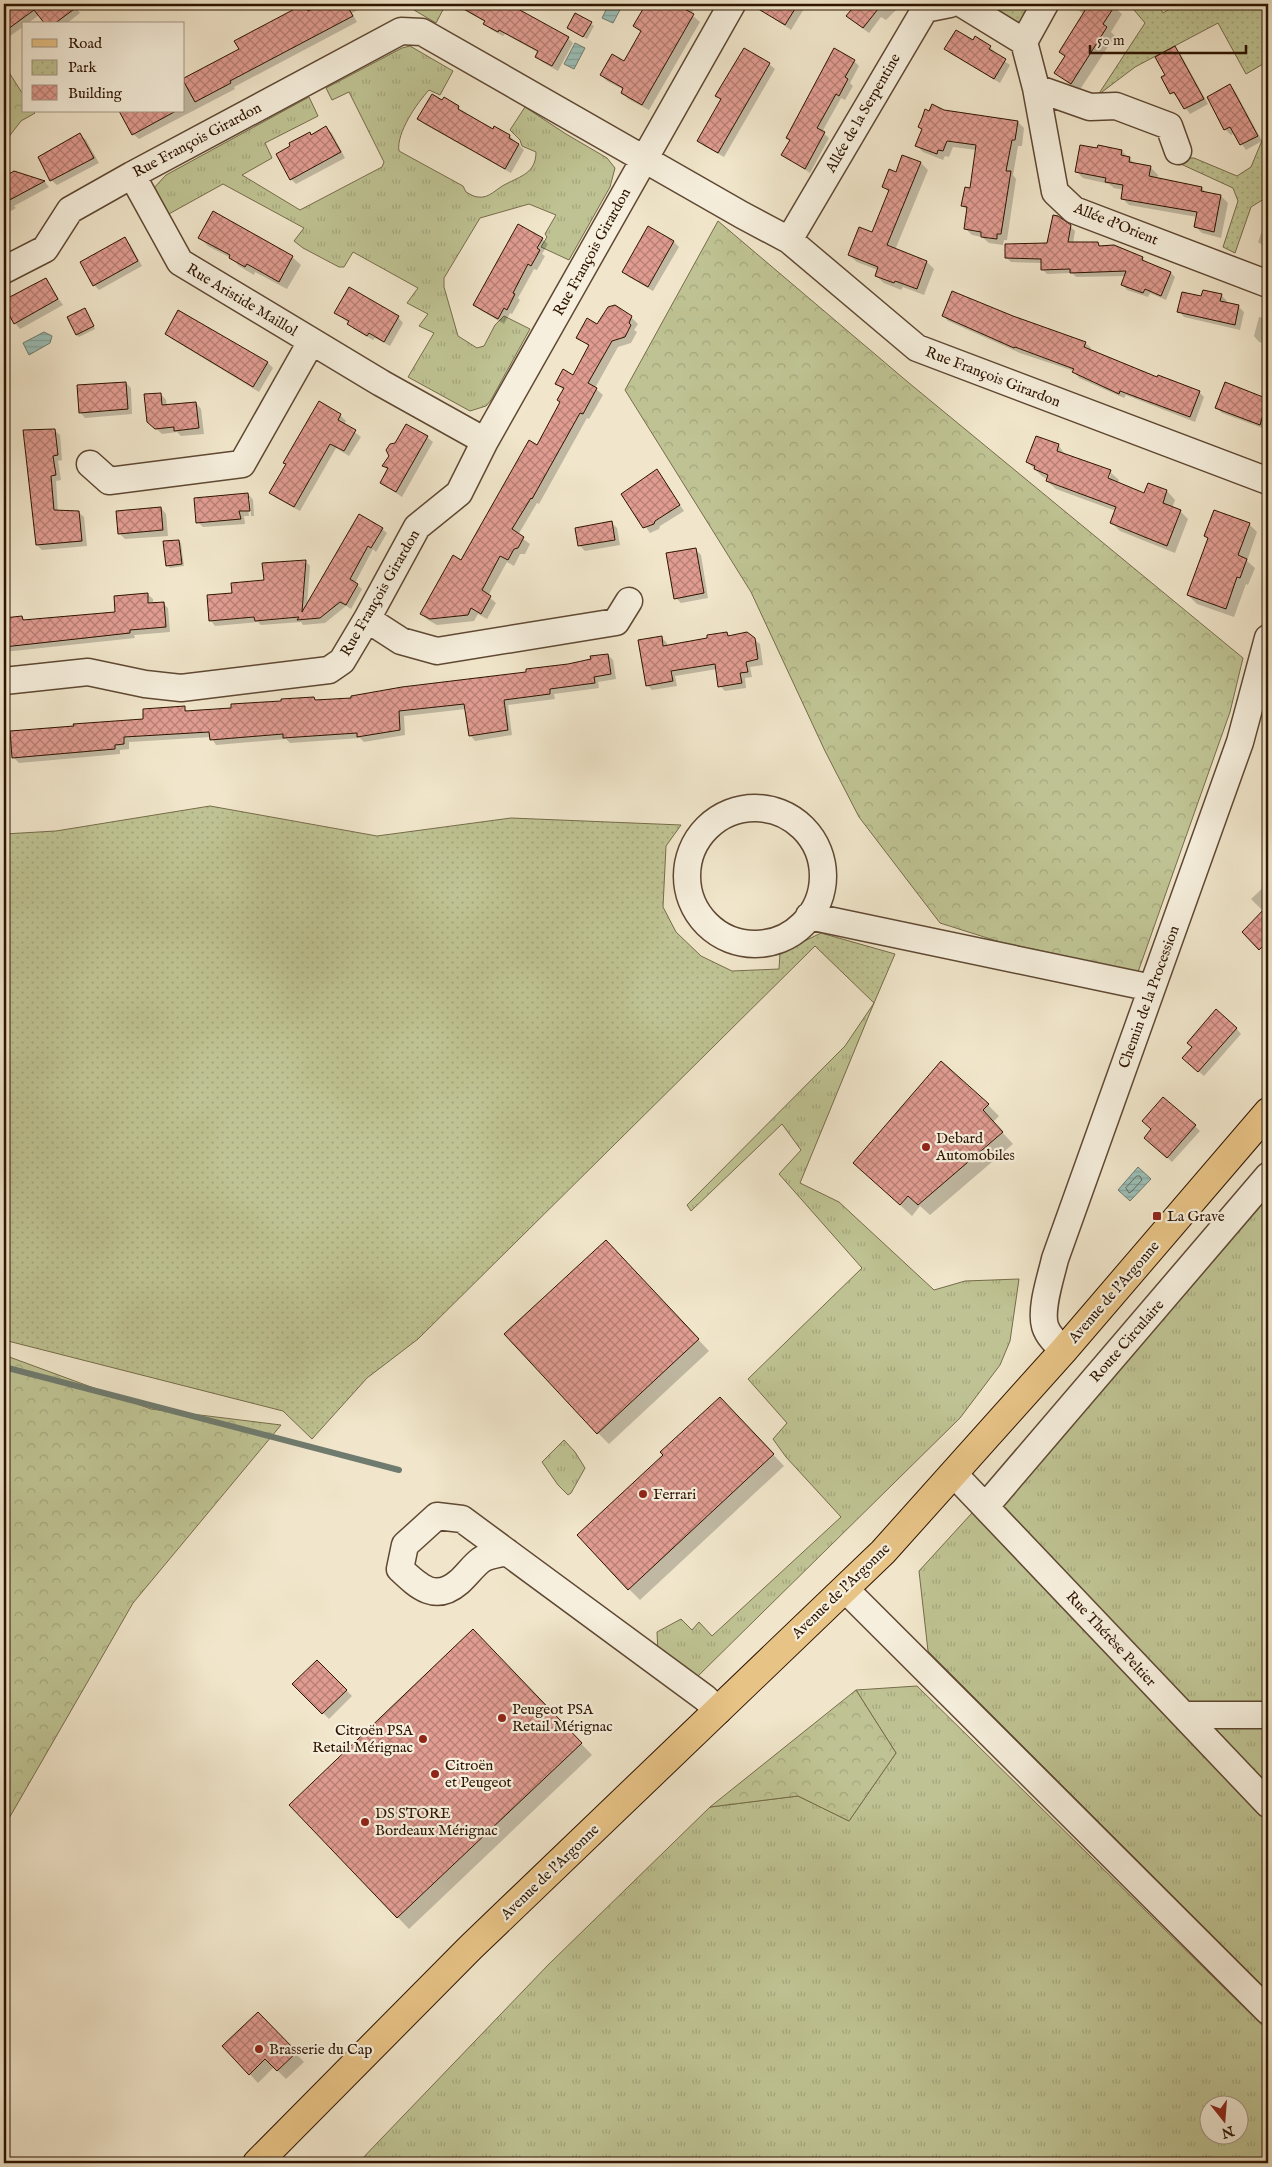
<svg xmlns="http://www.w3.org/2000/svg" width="1272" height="2167" font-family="'IM FELL English',serif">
  <defs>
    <pattern id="grass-tufts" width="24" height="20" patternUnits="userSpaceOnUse" patternTransform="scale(1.25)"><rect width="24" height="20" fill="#bfc393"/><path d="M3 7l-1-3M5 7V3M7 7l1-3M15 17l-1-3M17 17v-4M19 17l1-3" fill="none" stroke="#a4a77d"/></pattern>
    <pattern id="forest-crowns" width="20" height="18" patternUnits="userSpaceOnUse" patternTransform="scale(1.25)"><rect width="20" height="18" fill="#bfc393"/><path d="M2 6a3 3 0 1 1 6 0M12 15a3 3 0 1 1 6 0" fill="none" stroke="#a4a77d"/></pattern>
    <pattern id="park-dots" width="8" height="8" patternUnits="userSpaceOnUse" patternTransform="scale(1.25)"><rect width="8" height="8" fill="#bfc393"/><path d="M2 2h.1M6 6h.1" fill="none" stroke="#a4a77d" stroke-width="1.8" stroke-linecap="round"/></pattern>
    <pattern id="water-rules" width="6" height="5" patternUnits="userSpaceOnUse" patternTransform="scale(1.25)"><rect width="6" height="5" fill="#9bbfb8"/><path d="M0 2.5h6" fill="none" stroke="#86a39c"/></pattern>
    <pattern id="building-cross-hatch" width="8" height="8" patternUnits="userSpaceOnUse" patternTransform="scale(1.25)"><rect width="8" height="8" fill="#e09c91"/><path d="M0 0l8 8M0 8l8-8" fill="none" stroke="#b67e74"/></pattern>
  </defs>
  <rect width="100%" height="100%" fill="#f1e6cb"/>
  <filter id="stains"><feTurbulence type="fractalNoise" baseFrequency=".004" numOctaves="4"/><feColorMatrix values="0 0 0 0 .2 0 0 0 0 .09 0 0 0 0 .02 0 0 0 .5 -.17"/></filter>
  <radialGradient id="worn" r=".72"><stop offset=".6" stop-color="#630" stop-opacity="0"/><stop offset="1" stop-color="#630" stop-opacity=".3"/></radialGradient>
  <path fill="url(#grass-tufts)" stroke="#766c4a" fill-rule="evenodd" d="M417 4H446L436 23 414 10Z
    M410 46 453 71 440 95 429 90C417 103 396 133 399 151L463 186 466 192C470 194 474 197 478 197 489 199 497 188 506 184 521 176 536 173 536 152L522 146 520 140 510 130 525 107 566 134 607 158 615 168 610 187 569 260 541 247 547 237 545 234 556 215 529 204 480 218 444 278V287L458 336 477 348 484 346 495 325 504 316 530 329 491 400 486 406 470 411 408 377 434 333 419 326 428 314 407 303 418 288 353 252 344 267H339L303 248 294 241 304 228 223 184 167 215 152 190 166 175 309 97 318 116 265 143 272 158 242 175 300 210 382 167 384 162 349 92 332 100 326 88 402 48Z
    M874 1003 800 1183 839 1202 934 1290 965 1281 1019 1279 1010 1341 1000 1365 960 1418 695 1679 658 1653 657 1632 681 1619 692 1630 699 1622 712 1636 841 1517 786 1457 773 1439 787 1423 748 1379 862 1268 779 1174 801 1150 782 1124 691 1211 687 1205 845 1046Z
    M1268 1189V1991L928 1651 919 1571Z
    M564 1440 575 1452 585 1468 571 1493 568 1495 558 1485 542 1462Z
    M917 1686 1268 2031V2163H358L548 1965 710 1807 798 1796 849 1821 896 1753 856 1690ZM1210 2104H1240V2134H1210Z"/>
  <path fill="url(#forest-crowns)" stroke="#766c4a" d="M10 74 24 96V111H33L35 113 21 121 4 143V75Z
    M718 221 909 383 1243 658 1230 712 1138 972 1000 942 940 923 859 817 825 751 751 592 625 390Z
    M4 1355 151 1409 281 1425 133 1603 4 1827Z
    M856 1690 896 1753 849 1821 798 1796 710 1807Z"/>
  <path fill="url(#park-dots)" stroke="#766c4a" d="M981 4H1032L1018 26Z
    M1129 4H1158L1163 13 1178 4H1268V61L1246 74 1218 23 1135 67 1098 95 1145 23Z
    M1268 126V159L1262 175 1268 185V201L1264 199 1251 207 1235 253 1223 247 1238 201 1233 188 1170 159 1194 158 1237 176 1251 167Z
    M210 806 377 836 511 818 681 825 666 846 663 907 676 932 701 956 732 971 779 969 780 953 821 933 895 954 874 1003 815 946 418 1339 367 1378 312 1439 283 1411 4 1340V834L56 831Z"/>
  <path fill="url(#water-rules)" stroke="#6f7b6e" d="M609 4H630L627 8 622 6 613 23 602 18Z
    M575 43 585 48 574 69 564 64Z
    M44 332 52 336 50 343 29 355 23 343Z
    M1138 1167 1151 1179 1130 1201 1118 1190Z"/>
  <path fill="#0003" fill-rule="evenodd" d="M4 4H77L74 5 80 13 66 24H46L39 15 27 24H24V26L6 39 8 43 4 46Z
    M325 4H370L352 13 357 22 234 87 235 89 139 139 133 134 120 111H184V79L240 49 304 5 310 12Z
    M457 4H522L518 10 568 38 573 43 558 71 542 62 537 57 539 53 505 34 503 36 490 29 485 22 462 9Z
    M648 4H697L691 14 700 22 649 110 628 99 622 92 624 90 607 81 601 75 624 62 641 33 635 26Z
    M767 4H807L791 30 763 11Z
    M849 4H902L886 20 881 17 869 33 853 21 855 7Z
    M1072 4H1110L1122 14 1111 32 1115 36 1079 91 1056 73 1066 57 1061 52 1084 15Z
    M575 14 594 26 587 39 571 30Z
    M973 41 990 47 995 52 994 54 1010 65 1000 83 951 54 946 49Z
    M1175 48 1180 53 1208 104 1190 114 1178 97 1171 93 1167 76Z
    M854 61 859 66 850 83 853 86 845 100 841 98 822 132 829 138 810 173 783 155Z
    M769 64 775 69 724 157 704 146 699 140 721 100 717 96Z
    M1230 86 1235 91 1262 141 1246 150 1234 133 1231 135 1225 129 1208 97Z
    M444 99 494 130 495 128 510 136 524 150 511 173 424 124 419 119Z
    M943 112 1018 122 1024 128 1022 146H1018L1013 175 1016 179 1007 240H1004L1003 245 989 243 982 237 972 235 965 228 968 210 963 206 971 189 977 150 953 147 949 157 945 156 943 160 923 152 917 146 923 130 919 127Z
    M326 128 332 133 345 158 296 184 291 179 310 133 312 136Z
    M80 135 86 140 99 163 57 185 51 180Z
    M1122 151 1136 165 1150 167 1158 175 1157 179 1202 188 1207 194 1221 196 1228 203 1221 238 1202 233 1195 226 1197 217 1129 205 1122 198 1124 190 1114 188 1109 184 1083 178 1076 171Z
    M903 157 921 163 928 170 895 250 927 262 934 269 924 295 903 287 901 290 884 283 876 276 878 270 857 262 849 255 873 234 889 192 884 187 897 173Z
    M14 173 45 182 49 187 14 206 16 208 4 215V178Z
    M1265 223 1268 224V249L1258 242Z
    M1070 226 1075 231 1073 243H1098L1101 247 1142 258 1147 263 1171 273 1175 277 1166 300 1150 293 1148 297 1127 290 1123 285 1126 276 1076 277 1072 273 1047 274 1043 270 1042 263 1011 262 1006 257 1048 244Z
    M200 238 292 257 301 265 287 289 255 272 254 275 239 266 231 258 208 246Z
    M125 239 130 244 142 266 99 290 94 285Z
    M542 239 548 244 542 254 545 256 537 270 534 269 518 298 520 300 512 314 510 313 504 324 480 310 475 305Z
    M674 242 679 247 653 291 629 277 623 272Z
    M45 280 63 305 20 329 15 323 4 302Z
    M1221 295 1227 301 1226 303 1238 306 1244 312 1240 330 1184 317 1179 311 1202 298Z
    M87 312 95 329 79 337 77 335Z
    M335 313 398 317 403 323 390 346 375 338 373 340 354 329 349 323Z
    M943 315 1012 317 1085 343 1091 348 1090 351 1158 379 1199 392 1204 397 1195 422 1126 395 1124 398 1079 378 1074 371 1020 353 948 321Z
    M631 317 638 324 634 330 637 332 631 343 618 347 595 388 603 395 589 419 587 418 539 504 537 503 518 535 530 544 525 554H520L514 566 507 562 488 596 496 603 487 619 478 614 474 621 437 625 428 620 421 614 462 561 537 446 561 403 564 391 557 384 574 377 590 347 578 338 598 325Z
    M1259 317 1268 319V344L1259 342 1254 336Z
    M166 333 268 363 273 368 259 392 172 339Z
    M126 383 131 388 132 414 85 418 80 412Z
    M1226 384 1268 400V421L1265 429 1222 413 1217 408Z
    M161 394 166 400 167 406 196 403 201 409 204 434 181 436 177 432 162 434 148 421Z
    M319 403 340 415 346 421 344 424 361 437 349 456 336 448 300 511 276 498 271 492Z
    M407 426 427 437 433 442 402 497 381 483 388 470 384 466Z
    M54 430 60 435 62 460 58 461 61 480 56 481 58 512H78L84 517 87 546 42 550 37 545Z
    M1059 446 1066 456 1110 472 1119 480 1118 483 1144 494 1148 484 1167 491 1175 500 1172 508 1180 511 1188 519 1175 553 1120 531 1112 523 1116 511 1056 489 1047 481 1048 479 1043 477 1027 462ZM1108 474H1111L1107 485Z
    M657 471 684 511 660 526 659 529 650 533 623 494Z
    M248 494 253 500 254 516H251L250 498H247L249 516H244L245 524 203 527 198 522Z
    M161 508 166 514 168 536 125 539 119 533Z
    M612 523 617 528 620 545 585 551 579 545Z
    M1249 524 1257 532 1247 561 1255 568 1248 585 1246 584 1234 617 1197 604 1188 595 1209 539 1206 536Z
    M382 529 387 533 376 552 373 549 355 583 362 589 351 609 346 606 325 623 303 625 301 622 261 625 258 622 215 626 211 621 233 594 265 581 305 561 310 566 307 605Z
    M178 541 181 543 184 566 170 568 167 565Z
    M695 549 701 555 708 598 681 603 676 598Z
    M147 594 153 599V604L163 603 168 608 170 632 134 635 135 638 4 652V619L22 618 25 621 116 613Z
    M727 633 730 637 754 639 760 644 763 665 750 667 752 677 745 678 746 688 725 691 720 686 717 669 675 676 677 686 652 690 647 685 661 637 667 643V646L709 639Z
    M608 655 613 660 616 679 598 682 599 688 554 694 555 699 508 705 512 735 475 741 470 735 466 709 404 716 405 735 364 742 360 738 290 743 286 739 216 745 211 737 129 742V749L120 750V754L19 763 14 758 184 707 188 712 232 709 314 698 317 701 352 699 528 673Z
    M1268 883V916L1251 899Z
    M1236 1028 1241 1034 1204 1076 1189 1063Z
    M988 1105 999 1116 993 1122 1013 1144 930 1215 920 1206 912 1216 866 1174Z
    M1195 1126 1200 1131 1172 1162 1150 1142 1153 1129Z
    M617 1253 709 1351 609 1444 598 1433Z
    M731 1410 784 1466 640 1600 629 1589Z
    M484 1642 592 1755 409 1929 290 1805Z
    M317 1661 352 1696 329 1719 294 1684Z
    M258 2013 304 2062 286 2079 274 2067 258 2083 224 2046Z"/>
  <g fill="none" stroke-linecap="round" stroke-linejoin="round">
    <path stroke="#646a5c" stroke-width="1" d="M1137 1176H1140L1142 1180 1131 1192 1129 1193 1126 1188Z"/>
    <path stroke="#6f7b6e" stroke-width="6" d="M4 1367 399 1470"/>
  </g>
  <path fill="url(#building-cross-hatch)" stroke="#2e1400" d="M4 4H81L54 24H45L34 10 4 32Z
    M304 4 308 11 322 4H346L353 16 230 81 231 83 195 102 184 82V78L239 49 234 41Z
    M455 4H509L569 37 552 66 535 57 538 51 499 30 498 32 483 24 485 21Z
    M646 4H675L694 14 642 105 621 93 623 88 600 75 612 54 624 61 641 31 633 26Z
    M750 4H798L785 25Z
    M856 4H882L863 28 846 16Z
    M1089 4H1116L1103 24 1107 27 1071 84 1054 73 1065 56 1059 52Z
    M575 13 592 22 583 37 567 28Z
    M956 30 973 40 975 36 991 46 989 49 1006 59 994 79 944 49Z
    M1175 46 1204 99 1184 109 1174 92 1170 94 1161 77 1165 75 1155 57Z
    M744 48 770 63 718 153 697 141 721 99 715 96Z
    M834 48 855 60 845 77 848 79 839 96 836 94 817 128 825 132 805 169 781 155 790 140 786 138Z
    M1230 84 1258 136 1240 145 1230 127 1224 130 1207 97Z
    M432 94 442 100 444 97 459 106 458 109 493 129 494 126 510 135 509 138 519 144 505 169 417 119Z
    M932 104 944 110 1018 121 1015 140H1012L1006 171H1011L1001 234H997V239L981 237V232L964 229 967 207 961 206 965 187 970 188 976 145 947 141 943 151 938 150 937 154 915 146 922 129 918 127 922 118 925 109 929 111Z
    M119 111H176L132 135Z
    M326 126 341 152 290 180 276 154 290 146 289 143 310 132 311 135Z
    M80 133 94 158 50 181 38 157Z
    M1080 145 1097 148 1098 145 1122 150 1121 155 1130 157 1129 162 1151 166 1149 176 1202 187 1201 191 1221 195 1214 232 1194 227 1197 212 1121 199 1123 185 1105 182 1106 178 1075 172Z
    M902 155 921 162 887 245 927 261 917 289 895 281 894 283 875 276 878 267 848 255 859 227 872 232 889 190 882 187 889 169 896 172Z
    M14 171 45 181 4 203V177Z
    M213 211 293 256 279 282 247 264 245 267 229 258 230 255 198 238Z
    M1053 215 1058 216 1071 225 1068 242H1098L1099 246 1114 245 1143 257 1142 260 1171 272 1161 296 1145 289 1143 293 1121 285 1126 271 1070 273V269L1041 270V259L1005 258V244L1047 243Z
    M518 224 543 238 537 248 540 250 531 266 528 264 513 293 515 294 507 310 504 308 498 319 473 305Z
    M648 226 674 241 648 287 622 272Z
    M125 237 138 261 93 286 80 262Z
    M46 278 58 299 14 324 4 305V300Z
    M349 287 399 316 384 342 369 333 367 336 347 324 349 321 334 313Z
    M1203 290 1222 294 1220 301 1239 305 1235 325 1177 312 1182 292 1201 296Z
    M952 291 1013 316 1086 342 1084 347 1157 377 1158 375 1200 391 1190 417 1120 391 1119 394 1072 372 1074 369 1015 347 1014 348 942 316Z
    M615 305 632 316 629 323 631 325 625 337 612 341 588 383 597 388 583 414 580 413 532 499 531 498 512 529 524 537 518 548 514 549 508 560 500 556 482 590 491 596 481 614 471 608 468 615 430 619 420 614 453 555 461 560 529 440 537 445 560 402 557 400 564 388 555 384 563 369 573 375 589 345 576 338 587 318 597 324 608 307Z
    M85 308 94 326 76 335 67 317Z
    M178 310 268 362 253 387 165 334Z
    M126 382 128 409 79 413 77 385Z
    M1225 382 1268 399 1260 425 1215 408Z
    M161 393 162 405 196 402 199 428 174 431V427L155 429 147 422 144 394Z
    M319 401 341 414 338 420 356 430 344 451 330 444 294 507 269 493 286 464 283 463Z
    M406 424 428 436 396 492 380 483 388 468 382 466 389 456 386 450 390 444 395 443Z
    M55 429 58 455 53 456 56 475 51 476 54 510 79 511 82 541 36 545 23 430Z
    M1036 436 1059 444 1057 451 1111 470 1108 478 1144 493 1148 483 1167 490 1163 503 1181 510 1167 546 1110 523 1116 507 1046 481 1048 475 1034 469 1035 466 1026 462Z
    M657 469 680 505 655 521 654 524 643 528 621 494Z
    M248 493 250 511H239L241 519 196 523 194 498Z
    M161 507 163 530 118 534 116 511Z
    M1214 510 1250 523 1238 555 1247 559 1240 578 1237 577 1226 609 1187 595 1208 538 1204 536Z
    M359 514 383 528 371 548 368 546 350 579 358 584 346 605 340 602 320 618 297 620 299 617 255 621 254 617 209 621 207 595 232 593 231 583 264 580 262 563 306 560 302 612Z
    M612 521 615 540 578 546 575 528Z
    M179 540 182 564 166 566 163 541Z
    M696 548 704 593 674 599 666 553Z
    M148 593V603L164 602 166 627 130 630V633L4 647V618L22 616 23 620 115 612 114 596Z
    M727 632 728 636 747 632 755 638 758 659 746 662 748 672 740 673 742 683 718 687 715 664 671 671 673 681 646 686 638 640 662 636 663 646 707 638V635Z
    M608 654 611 674 594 677 595 683 550 689V694L504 700 508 730 469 736 464 704 399 711 400 730 357 737V733L283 738V734L210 740 209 732 124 737V744L115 745V749L12 758 10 731 74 726 73 724 143 719V709L185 706V711L231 708V704L281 701V699L314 697 315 700 351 698V696L402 687 526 672V669L568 664 591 659 590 656Z
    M1268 905V941L1259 950 1242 932Z
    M1216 1009 1237 1028 1198 1072 1182 1058 1192 1047 1187 1043Z
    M941 1061 989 1104 983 1110 1003 1132 918 1205 908 1196 900 1205 853 1163Z
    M1163 1097 1196 1125 1167 1158 1144 1138 1151 1129 1142 1121Z
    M606 1240 699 1339 597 1434 504 1334Z
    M720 1397 774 1454 628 1590 577 1535 663 1455 660 1452Z
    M473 1629 582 1743 397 1918 289 1805Z
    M317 1660 347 1690 322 1714 292 1684Z
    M258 2012 297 2052 277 2071 265 2059 249 2075 222 2046Z"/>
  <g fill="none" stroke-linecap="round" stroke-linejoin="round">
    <g stroke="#5f4833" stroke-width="29">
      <path id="minor" d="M962 4 1024 42 1045 4
        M1024 42 1036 88 1055 192 1074 210 1268 284
        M1036 88 1090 107 1116 106 1169 126 1178 151
        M132 175 180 262 381 383 485 441
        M789 240 925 9 950 4
        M4 270 45 249 70 210 132 175 401 31 422 32 742 215 789 240 917 348 1268 481
        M90 464 109 481 242 464 311 342
        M367 619 401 641 437 651 616 622 629 601
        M4 681 88 672 145 684 181 688 329 670 342 661 367 619 417 527 459 493 485 441 732 4
        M687 876a68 68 0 1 1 136 0a68 68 0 1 1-136 0Z
        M809 916 1152 988
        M1064 1350C1056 1343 1048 1336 1045 1326 1040 1308 1051 1277 1055 1259L1240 742 1268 638
        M954 1474 1268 1804
        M982 1503 991 1500 1268 1176
        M507 1552C500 1554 488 1555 481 1560 473 1566 467 1575 459 1582 435 1603 418 1586 400 1569L405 1545 437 1516 462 1519 705 1698 718 1711
        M845 1589 1268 2011
        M1184 1715H1268"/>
    </g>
    <g stroke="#2e1400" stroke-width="30">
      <path id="major" d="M257 2163 471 1947 883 1552 1064 1350 1268 1112"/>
    </g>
    <use href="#minor" stroke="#f6efdd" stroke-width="26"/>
    <use href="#major" stroke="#e8c386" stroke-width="28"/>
  </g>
  <g fill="#8f2418" stroke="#f6efdd" stroke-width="2">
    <circle cx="926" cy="1147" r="5"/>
    <rect x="1152" y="1211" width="10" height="10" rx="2.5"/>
    <circle cx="643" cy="1494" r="5"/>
    <circle cx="502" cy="1718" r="5"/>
    <circle cx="423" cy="1739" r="5"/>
    <circle cx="435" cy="1774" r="5"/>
    <circle cx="365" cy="1822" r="5"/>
    <circle cx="259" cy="2049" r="5"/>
  </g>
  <g text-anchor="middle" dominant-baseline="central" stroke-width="4.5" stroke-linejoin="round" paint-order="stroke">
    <g font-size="15" fill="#2e1400" stroke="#f6efdd">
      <text transform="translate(863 113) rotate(-60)">Allée de la Serpentine</text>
      <text transform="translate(197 140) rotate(-28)">Rue François Girardon</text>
      <text transform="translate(1116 224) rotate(22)">Allée d'Orient</text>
      <text transform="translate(592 252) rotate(-61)">Rue François Girardon</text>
      <text transform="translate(242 300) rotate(31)">Rue Aristide Maillol</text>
      <text transform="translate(993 377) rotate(21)">Rue François Girardon</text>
      <text transform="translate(380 593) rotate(-60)">Rue François Girardon</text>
      <text transform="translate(1149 997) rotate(-70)">Chemin de la Procession</text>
      <text transform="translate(1114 1292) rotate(-49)">Avenue de l'Argonne</text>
      <text transform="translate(1127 1341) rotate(-49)">Route Circulaire</text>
      <text transform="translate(841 1591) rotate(-44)">Avenue de l'Argonne</text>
      <text transform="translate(1111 1639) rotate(47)">Rue Thérèse Peltier</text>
      <text transform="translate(550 1872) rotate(-44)">Avenue de l'Argonne</text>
    </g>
    <g font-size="15" fill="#2e1400" stroke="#f6efdd" text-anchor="start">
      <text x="936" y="1138">Debard<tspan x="936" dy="17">Automobiles</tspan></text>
      <text x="1167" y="1216">La Grave</text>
      <text x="653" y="1494">Ferrari</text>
      <text x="512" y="1709">Peugeot PSA<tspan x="512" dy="17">Retail Mérignac</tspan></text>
      <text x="413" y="1730" text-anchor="end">Citroën PSA<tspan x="413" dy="17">Retail Mérignac</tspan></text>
      <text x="445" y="1765">Citroën<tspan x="445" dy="17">et Peugeot</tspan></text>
      <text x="375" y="1813">DS STORE<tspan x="375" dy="17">Bordeaux Mérignac</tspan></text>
      <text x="269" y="2049">Brasserie du Cap</text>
    </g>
  </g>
  <rect width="1272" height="2167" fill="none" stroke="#f1e6cb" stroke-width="20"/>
  <rect x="5" y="5" width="1262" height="2157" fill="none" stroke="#2e1400" stroke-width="2.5"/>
  <rect x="10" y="10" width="1252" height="2147" fill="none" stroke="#2e1400"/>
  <rect x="22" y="22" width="162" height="90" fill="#f6efdd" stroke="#a69785"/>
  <rect x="32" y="39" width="25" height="8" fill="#e8c386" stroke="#a69785"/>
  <text x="68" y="48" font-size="15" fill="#2e1400">Road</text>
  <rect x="32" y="60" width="25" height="15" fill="url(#park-dots)" stroke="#a69785"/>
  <text x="68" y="72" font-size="15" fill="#2e1400">Park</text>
  <rect x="32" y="85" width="25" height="15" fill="url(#building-cross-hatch)" stroke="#a69785"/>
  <text x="68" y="98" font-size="15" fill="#2e1400">Building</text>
  <g transform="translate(1224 2120) rotate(163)"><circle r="24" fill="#f6efdd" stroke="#a69785"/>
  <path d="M0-4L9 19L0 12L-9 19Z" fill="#8f2418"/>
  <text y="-8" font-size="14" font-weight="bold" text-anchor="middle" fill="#2e1400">N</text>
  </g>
  <path d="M1090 45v8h156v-8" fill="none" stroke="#2e1400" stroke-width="2.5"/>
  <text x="1097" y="45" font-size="15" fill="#2e1400" stroke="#f6efdd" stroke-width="4" paint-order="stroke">50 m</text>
  <rect width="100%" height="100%" filter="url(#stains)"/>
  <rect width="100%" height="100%" fill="url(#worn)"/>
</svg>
